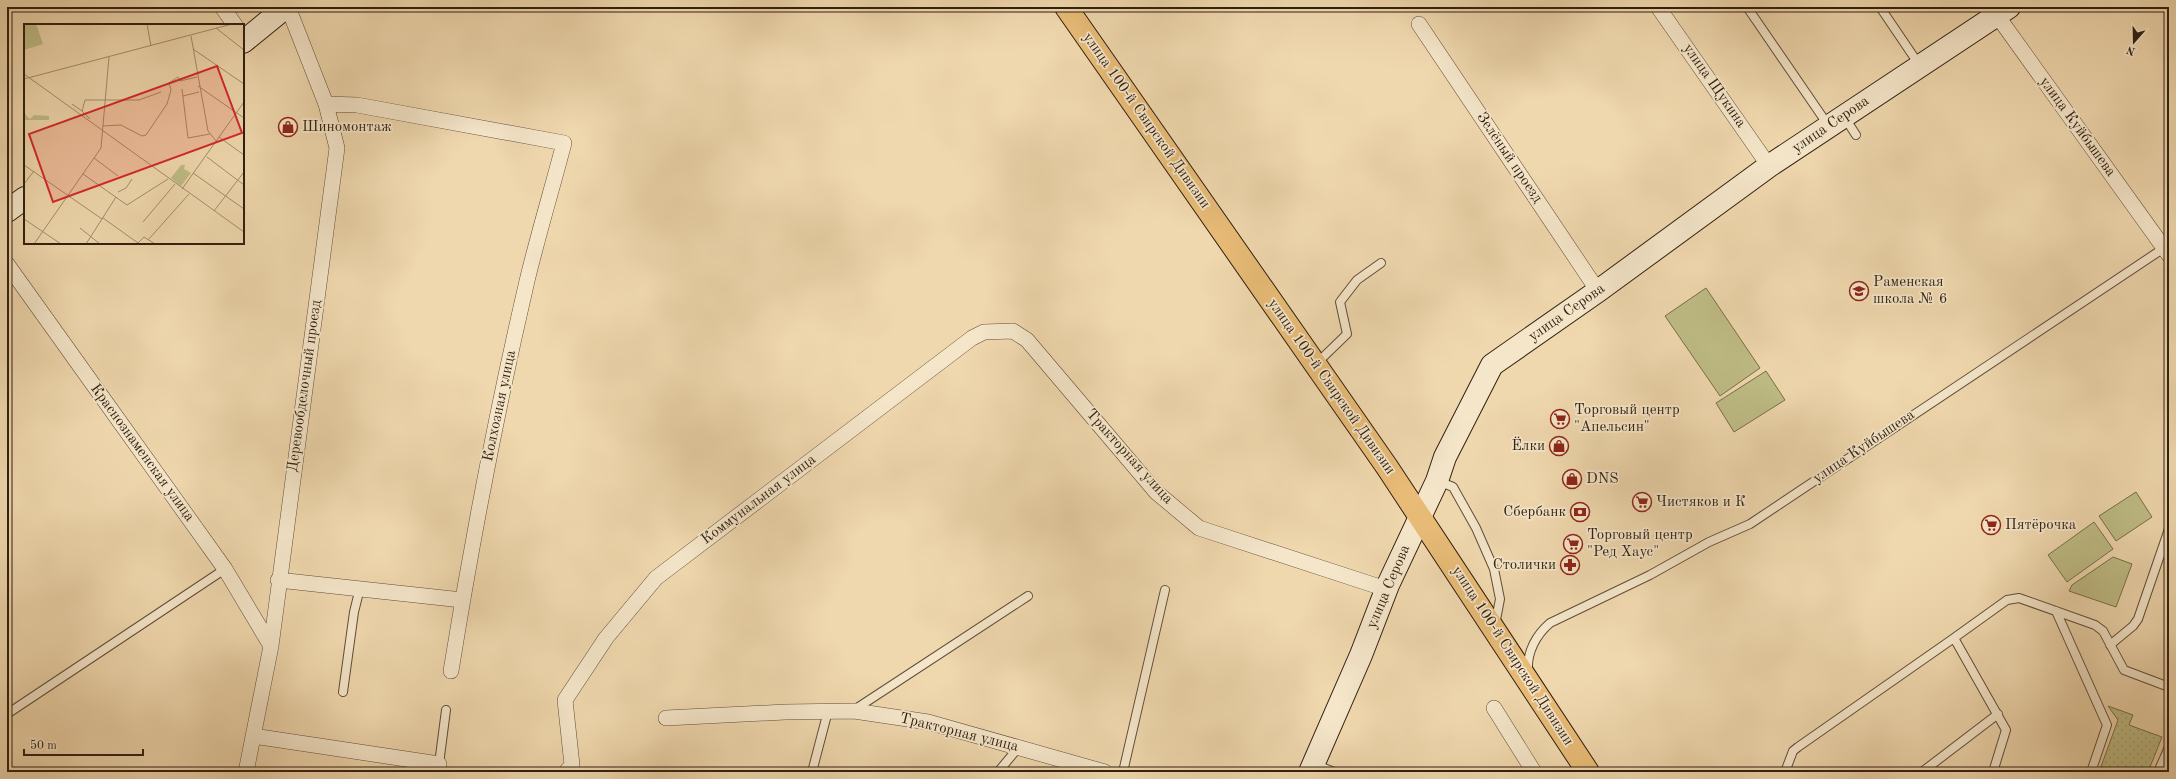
<svg xmlns="http://www.w3.org/2000/svg" width="2176" height="779" font-family="'Old Standard TT',serif">
  <defs>
    <pattern id="park-dots" width="8" height="8" patternUnits="userSpaceOnUse"><rect width="8" height="8" fill="#bfbd86"/><path d="M2 2h.1M6 6h.1" fill="none" stroke="#a4a273" stroke-width="1.8" stroke-linecap="round"/></pattern>
  </defs>
  <rect width="100%" height="100%" fill="#f0d8ae"/>
  <filter id="stains"><feTurbulence type="fractalNoise" baseFrequency=".005" numOctaves="4"/><feColorMatrix values="0 0 0 0 .2 0 0 0 0 .09 0 0 0 0 .02 0 0 0 .5 -.17"/></filter>
  <radialGradient id="worn" r=".72"><stop offset=".6" stop-color="#630" stop-opacity="0"/><stop offset="1" stop-color="#630" stop-opacity=".3"/></radialGradient>
  <path fill="url(#park-dots)" stroke="#786e4b" d="M2108 706 2133 715 2129 725 2162 737 2148 772H2099L2118 720Z"/>
  <path fill="#bfbd86" stroke="#786e4b" d="M1706 288 1760 368 1720 396 1665 316Z
    M1766 371 1785 400 1734 432 1716 403Z
    M2136 492 2152 517 2116 541 2099 516Z
    M2094 522 2113 549 2067 582 2048 555Z
    M2113 557 2132 564 2116 607 2069 591 2072 585Z"/>
  <g fill="none" stroke-linecap="round" stroke-linejoin="round">
    <g stroke="#604d38" stroke-width="10">
      <path id="lane" d="M1747 7 1828 125
        M1880 7 1920 66
        M1845 118 1856 135
        M1316 364 1347 334 1340 302 1357 280 1381 263
        M1438 481 1453 487 1476 528 1494 569 1500 599 1495 625
        M2056 611 2107 725 2091 772
        M2110 645 2133 626 2138 619 2169 529
        M1528 670C1527 652 1536 635 1550 623L1650 575 1709 542 1750 524 2164 248
        M343 692 354 612 360 588
        M854 710 1028 596
        M7 714 225 569
        M439 764 446 710
        M1314 764 1334 772
        M812 772 828 711
        M998 772 1018 748
        M1123 772 1165 590
        M1785 772 1793 751 1798 747 1954 638
        M1922 772 1998 714
        M1993 772 2006 730 1954 638 2007 600 2019 598 2095 625 2103 631 2124 670 2169 687
        M2158 772 2169 747"/>
    </g>
    <g stroke="#604d38" stroke-width="16">
      <path id="street" d="M222 7 235 25
        M1658 7 1769 166
        M1991 7 2169 255
        M1419 24 1598 291
        M326 104 357 105 564 143C552 189 538 235 527 281 497 410 472 540 451 671
        M7 264 225 569 271 646
        M278 580 462 600
        M1494 708 1534 772
        M666 718 785 712 854 711 928 722 1105 772
        M253 736 439 764 438 772
        M246 772 271 646 337 148 326 104 288 7
        M566 772 572 765 565 700 606 638 656 578 972 338 984 332 1013 331 1027 340 1156 492 1199 528 1386 589"/>
    </g>
    <g stroke="#301f10" stroke-width="24">
      <path id="secondary" d="M243 42 286 7
        M7 211 25 198
        M1310 772 1361 655 1388 585 1437 481 1445 457 1492 365 1598 291 1769 166 2009 7"/>
    </g>
    <g stroke="#301f10" stroke-width="24">
      <path id="primary" d="M1066 7 1387 467 1588 772"/>
    </g>
    <use href="#lane" stroke="#f5e6ca" stroke-width="8"/>
    <use href="#street" stroke="#f5e6ca" stroke-width="15"/>
    <use href="#secondary" stroke="#f5e6ca" stroke-width="22"/>
    <use href="#primary" stroke="#e8bc77" stroke-width="22"/>
  </g>
  <defs>
    <g id="shop-ring" transform="scale(1)"><circle r="9.5" fill="#f5e6ca" stroke="#8f2418" stroke-width="1.5"/><path d="M-5-2.5h2.3a2.7 3.5 0 0 1 5.4 0H5L5.5 6h-11ZM-1.5-2.5h3a1.5 2.3 0 0 0-3 0Z" fill="#8f2418"/></g>
    <g id="school-ring" transform="scale(1)"><circle r="9.5" fill="#f5e6ca" stroke="#8f2418" stroke-width="1.5"/><path d="M0-5L7-2L0 1L-7-2ZM-4 1L0 2.5L4 1V4Q0 6-4 4Z" fill="#8f2418"/></g>
    <g id="supermarket-ring" transform="scale(1)"><circle r="9.5" fill="#f5e6ca" stroke="#8f2418" stroke-width="1.5"/><path d="M-6-5.5h2.5l.6 2H6L4.5 2H-2.5L-4.4-4H-6ZM-1.5 3.2a1.3 1.3 0 1 0 .1 0ZM3 3.2a1.3 1.3 0 1 0 .1 0Z" fill="#8f2418"/></g>
    <g id="bank-ring" transform="scale(1)"><circle r="9.5" fill="#f5e6ca" stroke="#8f2418" stroke-width="1.5"/><path d="M-6-4H6V4H-6ZM0-2.3a2.3 2.3 0 1 0 0 4.6a2.3 2.3 0 1 0 0-4.6Z" fill="#8f2418"/></g>
    <g id="pharmacy-ring" transform="scale(1)"><circle r="9.5" fill="#f5e6ca" stroke="#8f2418" stroke-width="1.5"/><path d="M-2-6h4v4h4v4h-4v4h-4v-4h-4v-4h4Z" fill="#8f2418"/></g>
  </defs>
  <g fill-rule="evenodd">
    <use href="#shop-ring" x="288" y="127"/>
    <use href="#school-ring" x="1859" y="291"/>
    <use href="#supermarket-ring" x="1560" y="419"/>
    <use href="#shop-ring" x="1559" y="446"/>
    <use href="#shop-ring" x="1572" y="479"/>
    <use href="#supermarket-ring" x="1642" y="502"/>
    <use href="#bank-ring" x="1580" y="512"/>
    <use href="#supermarket-ring" x="1991" y="525"/>
    <use href="#supermarket-ring" x="1573" y="544"/>
    <use href="#pharmacy-ring" x="1570" y="565"/>
  </g>
  <g text-anchor="middle" dominant-baseline="central" stroke-width="3.5" stroke-linejoin="round" paint-order="stroke">
    <g font-size="15" fill="#301f10" stroke="#f5e6ca">
      <text transform="translate(1714 86) rotate(55)">улица Щукина</text>
      <text transform="translate(1146 121) rotate(55)">улица 100-й Свирской Дивизии</text>
      <text transform="translate(1831 125) rotate(-34)">улица Серова</text>
      <text transform="translate(2077 127) rotate(54)">улица Куйбышева</text>
      <text transform="translate(1509 158) rotate(56)">Зелёный проезд</text>
      <text transform="translate(1567 313) rotate(-35)">улица Серова</text>
      <text transform="translate(305 386) rotate(-82)">Деревообделочный проезд</text>
      <text transform="translate(1331 387) rotate(55)">улица 100-й Свирской Дивизии</text>
      <text transform="translate(500 406) rotate(-78)">Колхозная улица</text>
      <text transform="translate(1864 447) rotate(-34)">улица Куйбышева</text>
      <text transform="translate(142 453) rotate(54)">Краснознаменская улица</text>
      <text transform="translate(1129 457) rotate(48)">Тракторная улица</text>
      <text transform="translate(759 500) rotate(-37)">Коммунальная улица</text>
      <text transform="translate(1389 587) rotate(-67)">улица Серова</text>
      <text transform="translate(1512 656) rotate(57)">улица 100-й Свирской Дивизии</text>
      <text transform="translate(959 733) rotate(14)">Тракторная улица</text>
    </g>
    <g font-size="15" fill="#301f10" stroke="#f5e6ca" text-anchor="start">
      <text x="302" y="127">Шиномонтаж</text>
      <text x="1873" y="282">Раменская<tspan x="1873" dy="17">школа № 6</tspan></text>
      <text x="1574" y="410">Торговый центр<tspan x="1574" dy="17">"Апельсин"</tspan></text>
      <text x="1545" y="446" text-anchor="end">Ёлки</text>
      <text x="1586" y="479">DNS</text>
      <text x="1656" y="502">Чистяков и К</text>
      <text x="1566" y="512" text-anchor="end">Сбербанк</text>
      <text x="2005" y="525">Пятёрочка</text>
      <text x="1587" y="535">Торговый центр<tspan x="1587" dy="17">"Ред Хаус"</tspan></text>
      <text x="1556" y="565" text-anchor="end">Столички</text>
    </g>
  </g>
  <g transform="translate(24 24)">
    <rect width="220" height="220" fill="#f0d8ae"/>
    <path d="M0 0H12L19 20 0 26Z" fill="#bfbd86"/>
    <path d="M1 90 6 95 10 91 25 92V96H0ZM157 141H161L160 145 167 149 157 162 147 154Z" fill="#bfbd86"/>
    <path fill="none" stroke="#a38e6f" stroke-width="1" d="M123 0 127 22M192 4 220 26M167 12 184 107 193 118M169 25 220 60M0 50 220 208M0 55 208 0M174 62 220 94M158 65 164 114 186 110M159 72 175 68M48 80 58 87M66 95 58 87 61 76H115L137 68M79 102 97 101 118 112 122 111 143 80 147 66 145 59 154 53 156 57 173 53M195 113 220 131M183 133 220 161M70 134 94 152M0 141 78 195M169 149 220 185M59 150 103 181 144 155M0 160 10 147M158 165 220 78M94 168 102 164 108 155M190 187 220 148M79 194 114 219M0 195 37 220M119 198 151 160M56 204 76 220M124 216 165 170M114 219 120 213 131 220M10 220 77 124 85 33M62 220 92 173"/>
    <path fill="#d62828" fill-opacity="0.15" stroke="#d62828" stroke-width="2" d="M193 42 218 109 29 178 5 110Z"/>
    <rect width="220" height="220" fill="none" stroke="#301f10" stroke-width="2"/>
  </g>
  <rect width="2176" height="779" fill="none" stroke="#f0d8ae" stroke-width="24"/>
  <rect x="8" y="8" width="2160" height="763" fill="none" stroke="#301f10" stroke-width="2"/>
  <rect x="12" y="12" width="2152" height="755" fill="none" stroke="#301f10"/>
  <g transform="translate(2134 42) rotate(200)" stroke="#f5e6ca" stroke-width="3" paint-order="stroke">
  <path d="M0-3L7 15L0 10L-7 15Z" fill="#301f10"/>
  <text y="-6" font-size="11" font-weight="bold" text-anchor="middle" fill="#301f10">N</text>
  </g>
  <path d="M24 749v6h119v-6" fill="none" stroke="#301f10" stroke-width="2"/>
  <text x="30" y="749" font-size="12" fill="#301f10" stroke="#f5e6ca" stroke-width="3" paint-order="stroke">50 m</text>
  <rect width="100%" height="100%" filter="url(#stains)"/>
  <rect width="100%" height="100%" fill="url(#worn)"/>
</svg>
